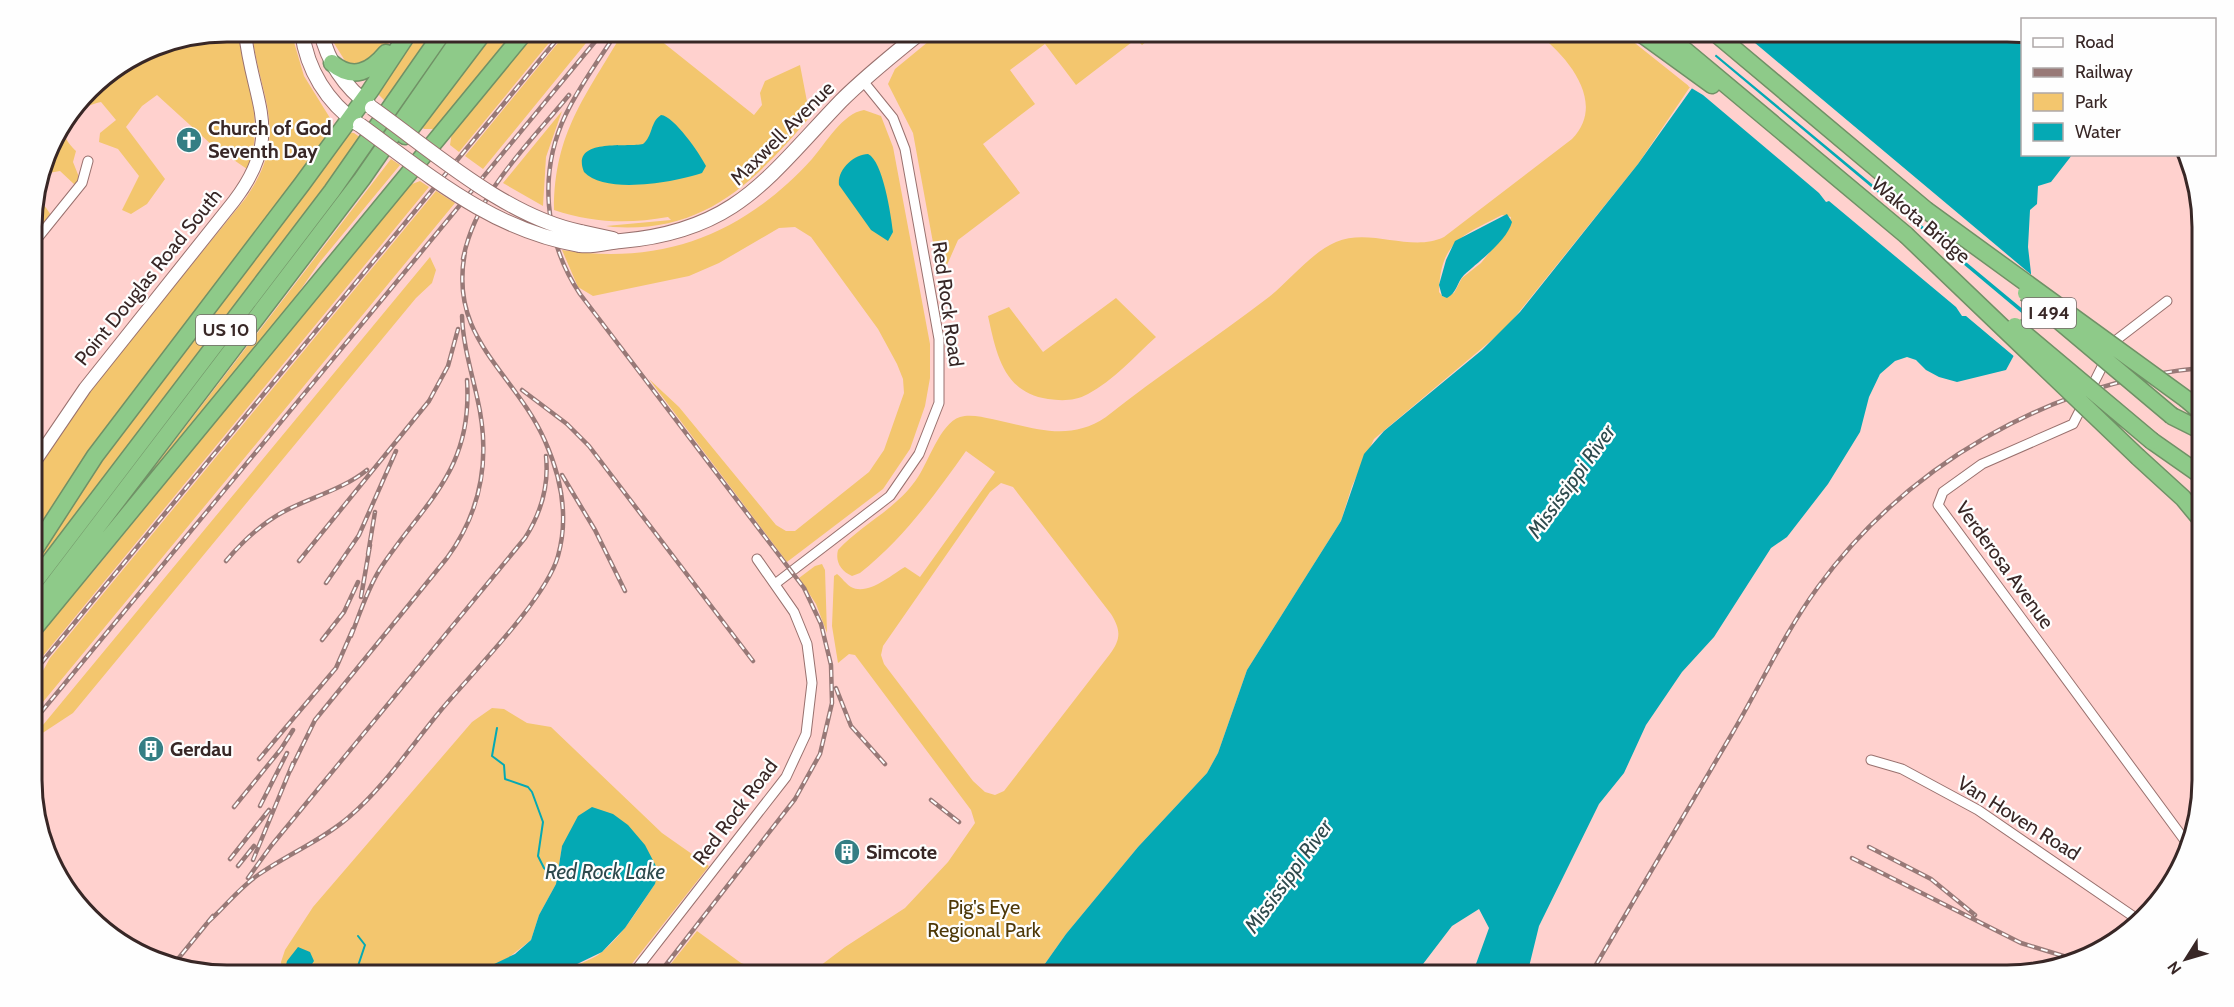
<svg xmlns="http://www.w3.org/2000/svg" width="2234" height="1007" font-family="Cabin,sans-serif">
  <rect width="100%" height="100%" fill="#ffd1ce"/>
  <path fill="#f3c66e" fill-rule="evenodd" d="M227 32H238C244 82 267 119 247 169L212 145 157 95 142 106 126 127 165 179 147 204 131 214 122 210 139 176 118 149 99 142 100 133 116 120 101 102C88 104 61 119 65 135 66 141 72 147 76 151L73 162 79 177 75 185 60 171 43 174 52 140 98 80 152 46Z
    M252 32H291L304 76 330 118 328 138 33 546V480L54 443 100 378 245 199C292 133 259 99 252 32Z
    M327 32H399L369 65 347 64Z
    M417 32H432L386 102 376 92Z
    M489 32H518L438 129H424L419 125Z
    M535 32H558L459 152 450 145 452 132Z
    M567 32H595L483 169 465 156Z
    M623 32H650L754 115 762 105 760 93 765 81 800 65 810 117C754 182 705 233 613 227L606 226 671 220 668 217C629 224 592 223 554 210 554 132 586 96 623 32Z
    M940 32H1159L1142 45 1136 39 1076 85 1045 44 1010 70 1035 104 983 144 1020 193 958 240 947 265 936 259 913 133 888 84 895 69Z
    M1536 32H1621L1690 87 1638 164 1506 328 1374 439 1352 486 1341 521 1247 670 1218 753 1207 773 1138 847 1066 934 1037 975H808L845 947 905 908 948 862 975 823 971 810 855 655 849 654 838 663 832 626 834 576 837 574C842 578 846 584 851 587 868 596 891 575 905 567L920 577 995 472 966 451C934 496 903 539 860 573L852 576C841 571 835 562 838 550 862 524 895 510 916 480 928 464 940 423 960 417 970 414 982 417 992 419 1032 427 1068 443 1106 417 1159 375 1215 338 1269 297 1290 280 1312 252 1336 242 1370 227 1411 253 1444 237L1572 139C1608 102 1566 55 1536 32ZM1502 215 1511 217 1508 230 1481 263 1462 278 1454 293 1443 297 1439 292C1440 242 1463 235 1502 215ZM1001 483 1013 487 1111 614C1121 630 1121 639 1110 654L1004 791 995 795 985 792 973 781 884 664 881 655 883 646 990 492Z
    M864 110 881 116 893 147 930 344V378L925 406 910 449 883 489 787 562 649 379 679 407 776 525 786 531H795L869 472 884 450 904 393 903 379 897 364 878 329 811 237 795 227 779 228 719 263 689 276 593 296 578 287 562 250C662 266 744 234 812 159 825 144 843 113 864 110Z
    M562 111 546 157 543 206 503 183Z
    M345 132 354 133 361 138 33 570V559L57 519Z
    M391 159 400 165 319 263 272 331 70 577Z
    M420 181 429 187 33 668V641L93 572 407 186Z
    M436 191 455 203 33 714V689L50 658Z
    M37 195 51 215 32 237V213Z
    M430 257 436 270 432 283 416 298 73 713 38 736V731Z
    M1116 298 1156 337C1135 356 1113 381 1088 394 1075 401 1062 401 1048 399 1003 393 996 352 988 316L1009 307 1043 352Z
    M822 564 825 570 827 633 816 604 799 578 815 566Z
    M492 708 504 709 527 723 551 727 662 833 709 866 623 975H561C573 964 590 962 602 952 624 934 639 907 655 884L562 846 556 884 539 915 531 940 508 958 471 975H305L311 968 285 969 289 975H282L281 962 285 950 313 907 472 722Z
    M697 931 741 963 776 975H662Z"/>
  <path fill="#04a9b4" d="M1732 32H2007L2022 35V154L2072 155 2051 182 2038 186 2037 204 2030 210 2028 247 2031 273V308L2019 346 2006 370 1957 382 1939 377 1926 370 1916 360 1907 357 1895 361 1880 374 1869 397 1860 432 1828 484 1787 537 1771 548 1714 637 1682 672 1646 725 1624 773 1599 804 1539 926 1527 975H1472L1489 928 1479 909 1452 926 1423 964 1426 975H1037L1066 934 1138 847 1207 773 1218 753 1247 670 1341 521 1364 454 1384 431 1482 350 1520 312 1638 164Z
    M661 115C674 116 700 154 706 166L702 173C676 182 605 195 584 172 570 137 627 148 643 144 653 136 650 122 661 115Z
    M868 154C883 161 891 215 893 232L888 241 871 230 839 185C837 170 854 154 868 154Z
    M1507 214 1512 222C1507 241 1478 262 1464 275 1457 282 1457 293 1447 298L1442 296 1439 285 1446 260 1455 241Z
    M592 807 613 814 628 825 645 845 658 870 655 884 625 928 602 952 573 966 561 975H471L515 954 531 940 539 915 556 884 562 846 578 816Z
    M298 947 310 952 314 961 305 975H289L285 969 287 961Z"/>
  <path fill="#ffd1ce" d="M1728 32H1742L2034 277 2031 316 1713 52Z
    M1711 53 2030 320 2016 358 1966 316H1962L1956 307 1829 201 1826 202 1819 193 1703 95 1688 86Z"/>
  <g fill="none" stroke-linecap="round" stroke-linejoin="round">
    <path stroke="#04a9b4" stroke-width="2" d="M497 728 492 756 504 765 505 779 528 787 532 792 543 822 538 856 544 868 556 879
      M355 975 365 945 358 936"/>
    <g stroke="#99716e" stroke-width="11">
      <path id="minor" d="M32 245 82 183 88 161
        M2167 301 2115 341 2073 424 1982 464 1943 492 1938 505 2189 846
        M775 584 890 496 919 454 939 403V339L905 149 893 118 863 81
        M1871 760 1902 769 1978 810 2140 921
        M632 975 786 777 806 734 812 683 807 644 794 612 757 559"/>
    </g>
    <g stroke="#99716e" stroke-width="14">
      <path id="tertiary" d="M32 466 85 388 234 201C286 133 252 103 245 32"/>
    </g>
    <g stroke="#99716e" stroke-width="16">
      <path id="secondary" d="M302 32C307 70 327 102 358 124
        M321 32C328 63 345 87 370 106
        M581 232 613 239
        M580 245C594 247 607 242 621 241 736 231 767 178 841 101 866 76 894 54 921 32"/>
    </g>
    <g stroke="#709166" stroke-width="19">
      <path id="motorway" d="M1639 32 1712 85
        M1663 32 1906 235
        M1714 32 1926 210
        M332 63C353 81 371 71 386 53
        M405 136 484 32
        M2186 399 2201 412
        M2172 416 2202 431
        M2152 441 2202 476
        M2138 457 2183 498 2202 521
        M33 552 95 456 302 184 370 91 409 32
        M33 584 332 191 443 32
        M33 611 362 179 464 32
        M33 630 525 32"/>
    </g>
    <use href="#minor" stroke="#fff" stroke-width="9"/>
    <use href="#tertiary" stroke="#fff" stroke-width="12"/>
    <use href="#secondary" stroke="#fff" stroke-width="14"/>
    <use href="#motorway" stroke="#8eca89" stroke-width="16"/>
    <g stroke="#987977" stroke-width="4.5">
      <path id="rail" d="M617 32C600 58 580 85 566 114 538 172 544 240 580 294L804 588 821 624 831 665 832 703 820 754 795 799 658 975
        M463 259C476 193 528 145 569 95
        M522 390 567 424 589 446 753 661
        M562 475 595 530 625 591
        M368 554 375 512
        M226 561C242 542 261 524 283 512 311 497 342 490 367 470
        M299 561 429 401 448 366 458 329
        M326 583 359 535 396 451
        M361 597 370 545
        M351 636C360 613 367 590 380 569 425 501 473 471 467 380
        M322 640 344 612 358 582
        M33 673 563 32
        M836 688 851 726 885 764
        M33 722 603 32
        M259 759 336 668 353 629
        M290 771 315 720 447 558C483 509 491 456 477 397 471 370 463 344 462 316
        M931 800 959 822
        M260 806 287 753
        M234 807 281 749 293 730
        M1869 847 1931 879 1975 915
        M1852 858 2021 943 2070 958
        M230 859 269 810
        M253 860 293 763
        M238 866 254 846
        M248 878 271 846 525 538C541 513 549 485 546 456
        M208 922C225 907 239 888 258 875 288 854 321 841 349 817 384 787 412 745 441 710 472 673 546 599 558 556 569 517 561 477 545 441 514 371 448 339 465 252
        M173 965 213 916
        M1590 975C1638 894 1685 813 1733 732 1761 684 1785 632 1818 587 1907 465 2050 382 2201 368"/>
    </g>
    <use href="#rail" stroke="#fefefe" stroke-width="2" stroke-dasharray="7" stroke-linecap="butt"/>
    <g stroke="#99716e" stroke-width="16" stroke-linecap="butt">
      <path id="secondary-bridge" d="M372 108C434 152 506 217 581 232
        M360 125C430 176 492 230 580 245"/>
    </g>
    <g stroke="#709166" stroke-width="19" stroke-linecap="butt">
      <path id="motorway-bridge" d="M1926 210 2186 399
        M1906 235 2138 457
        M2026 293 2172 416
        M2015 326 2152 441"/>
    </g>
    <use href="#secondary-bridge" stroke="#fff" stroke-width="14"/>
    <use href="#motorway-bridge" stroke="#8eca89" stroke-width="16"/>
  </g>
  <defs>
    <g id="church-disc" transform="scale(1.35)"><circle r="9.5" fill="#357e84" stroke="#fefefe"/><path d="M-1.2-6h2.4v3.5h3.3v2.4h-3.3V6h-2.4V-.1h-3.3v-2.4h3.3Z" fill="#fff"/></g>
    <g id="building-disc" transform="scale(1.35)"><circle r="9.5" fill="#357e84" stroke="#fefefe"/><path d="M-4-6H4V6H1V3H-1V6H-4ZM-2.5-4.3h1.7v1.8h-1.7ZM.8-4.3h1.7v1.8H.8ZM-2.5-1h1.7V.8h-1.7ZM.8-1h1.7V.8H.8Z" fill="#fff"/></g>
  </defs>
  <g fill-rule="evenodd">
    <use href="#church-disc" x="189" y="140"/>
    <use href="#building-disc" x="151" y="749"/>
    <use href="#building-disc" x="847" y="852"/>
  </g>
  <g text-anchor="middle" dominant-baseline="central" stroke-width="4.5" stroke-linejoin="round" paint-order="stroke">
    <g fill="#fefefe" stroke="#736867" stroke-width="1.5">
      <rect x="2022" y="298" width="54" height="30" rx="4.5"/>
      <rect x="196" y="315" width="60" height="30" rx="4.5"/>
    </g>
    <g font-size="18" font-weight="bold" fill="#382726">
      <text x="2049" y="313">I 494</text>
      <text x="226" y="330">US 10</text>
    </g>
    <g font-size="20" font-weight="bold" fill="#382726" stroke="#fefefe" text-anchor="start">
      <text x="208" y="128">Church of God<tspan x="208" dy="23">Seventh Day</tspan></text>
      <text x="170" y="749">Gerdau</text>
      <text x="866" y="852">Simcote</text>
    </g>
    <g font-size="20" fill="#382726" stroke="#fefefe">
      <text transform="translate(782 133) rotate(-45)">Maxwell Avenue</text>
      <text transform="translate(1921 220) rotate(40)">Wakota Bridge</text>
      <text transform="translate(148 277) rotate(-51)">Point Douglas Road South</text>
      <text transform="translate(948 304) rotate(82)">Red Rock Road</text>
      <text transform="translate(2005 565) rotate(54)">Verderosa Avenue</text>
      <text transform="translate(735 812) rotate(-53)">Red Rock Road</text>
      <text transform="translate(2019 818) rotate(32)">Van Hoven Road</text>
    </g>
    <g font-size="20" fill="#4e3807" stroke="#fefefe">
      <text x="984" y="907">Pig's Eye<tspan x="984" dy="23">Regional Park</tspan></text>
    </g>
    <g font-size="21" font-style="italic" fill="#2e4a4d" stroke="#fefefe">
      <text transform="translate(1571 481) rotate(-54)">Mississippi River</text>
      <text x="605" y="871">Red Rock Lake</text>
      <text transform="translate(1288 876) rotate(-54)">Mississippi River</text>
    </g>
  </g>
  <path d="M0 0H2234V1007H0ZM227 42H2007A185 185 0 0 1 2192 227V780A185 185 0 0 1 2007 965H227A185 185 0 0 1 42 780V227A185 185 0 0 1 227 42Z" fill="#fefefe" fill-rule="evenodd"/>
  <path fill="none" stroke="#382726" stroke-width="3" d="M227 42H2007A185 185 0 0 1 2192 227V780A185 185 0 0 1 2007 965H227A185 185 0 0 1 42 780V227A185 185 0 0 1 227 42Z"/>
  <rect x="2021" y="18" width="195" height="138" fill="#fefefe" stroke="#afa8a8" stroke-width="1.5"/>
  <rect x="2033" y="38" width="30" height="9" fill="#ffffff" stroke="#afa8a8" stroke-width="1.5"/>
  <text x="2075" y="48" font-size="18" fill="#382726">Road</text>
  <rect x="2033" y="68" width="30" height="9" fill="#987977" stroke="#afa8a8" stroke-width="1.5"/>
  <text x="2075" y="78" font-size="18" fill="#382726">Railway</text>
  <rect x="2033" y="93" width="30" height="18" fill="#f3c66e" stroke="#afa8a8" stroke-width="1.5"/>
  <text x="2075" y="108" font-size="18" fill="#382726">Park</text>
  <rect x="2033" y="123" width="30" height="18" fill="#04a9b4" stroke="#afa8a8" stroke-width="1.5"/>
  <text x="2075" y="138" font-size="18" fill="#382726">Water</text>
  <g transform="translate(2186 959) rotate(233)" stroke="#fefefe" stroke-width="4.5" paint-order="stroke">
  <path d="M0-4.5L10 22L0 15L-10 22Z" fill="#382726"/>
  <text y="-9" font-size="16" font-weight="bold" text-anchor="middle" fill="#382726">N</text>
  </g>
</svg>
